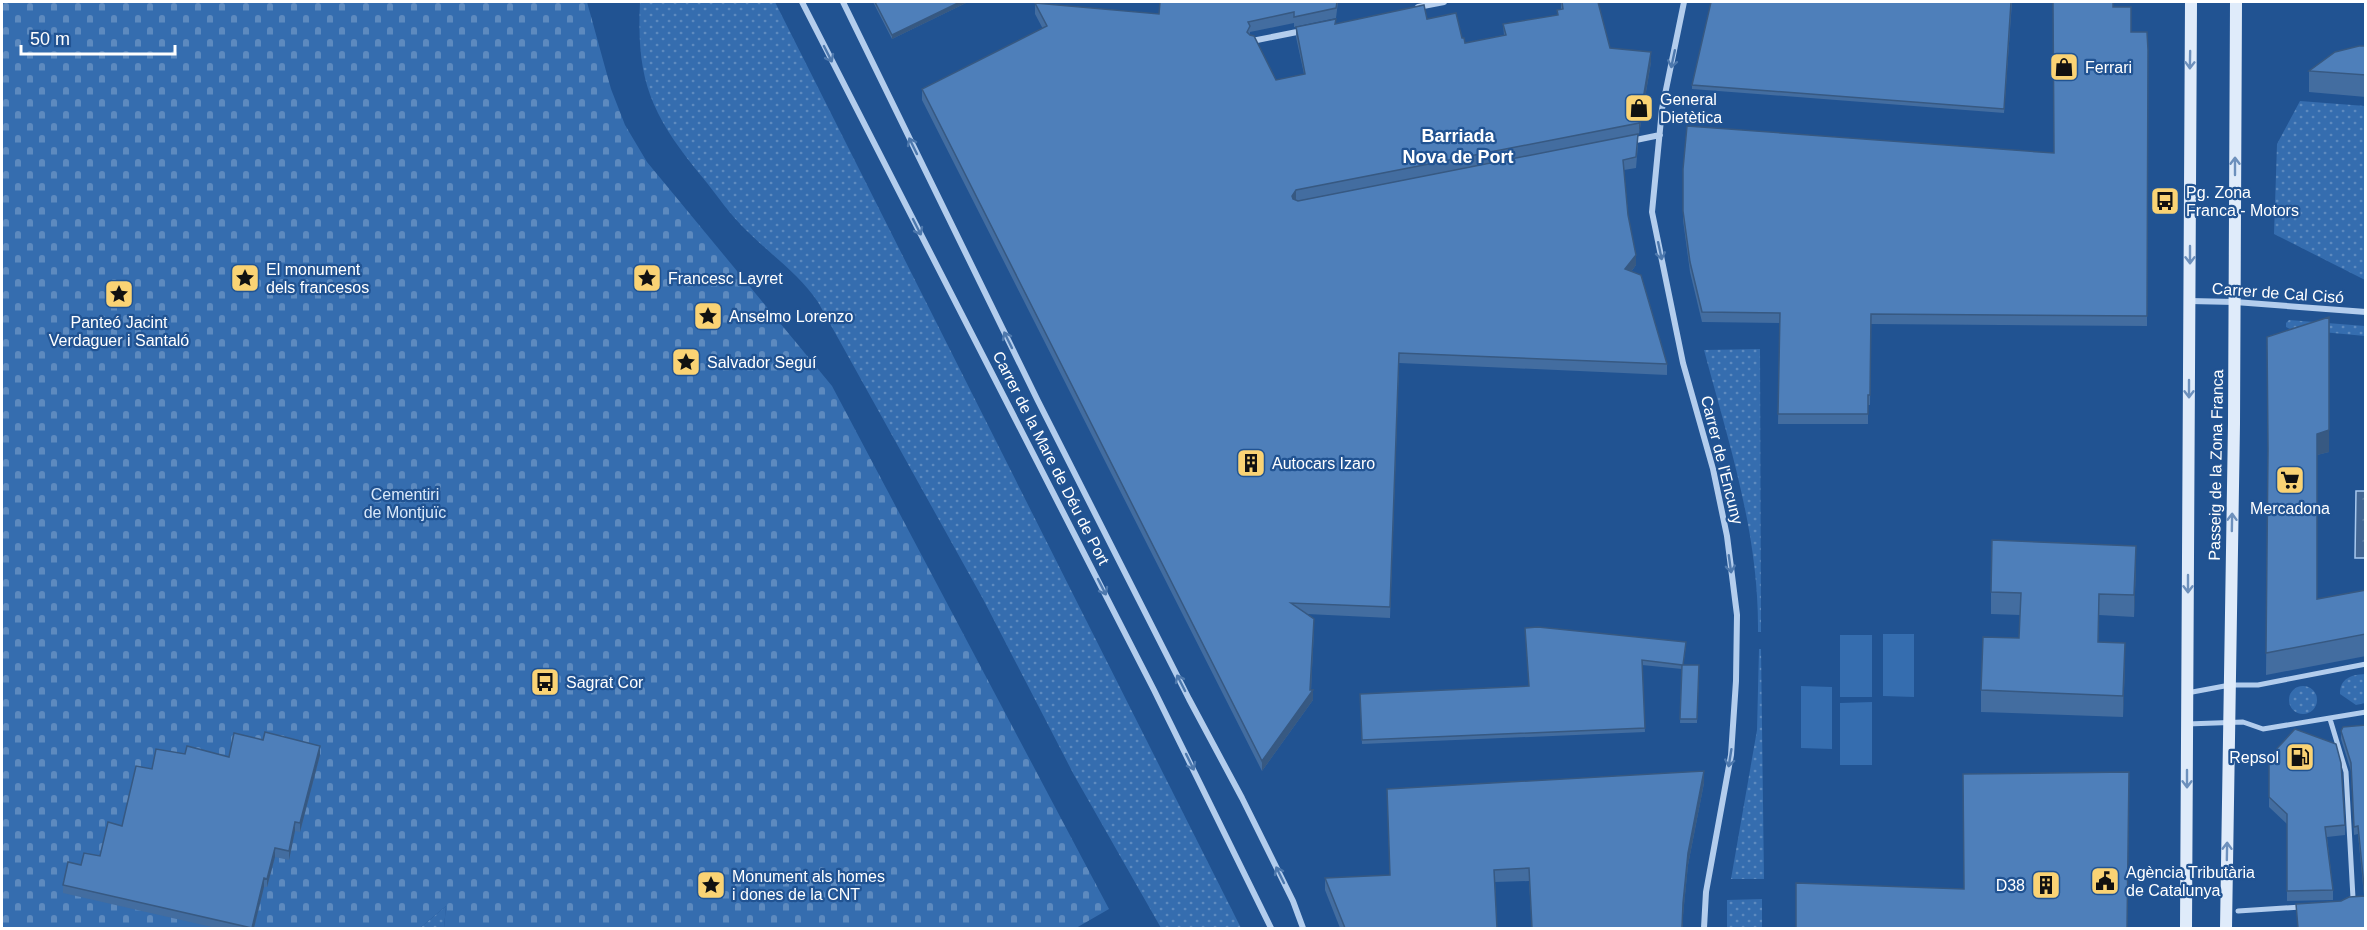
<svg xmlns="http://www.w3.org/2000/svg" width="2367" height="930" font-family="Helvetica,sans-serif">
  <defs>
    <pattern id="grass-dots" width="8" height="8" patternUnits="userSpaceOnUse" patternTransform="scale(1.5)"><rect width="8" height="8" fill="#356daf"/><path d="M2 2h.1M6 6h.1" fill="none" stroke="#5d8abf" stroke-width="1.8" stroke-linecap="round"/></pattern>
    <pattern id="cemetery-stones" width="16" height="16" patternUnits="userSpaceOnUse" patternTransform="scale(1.5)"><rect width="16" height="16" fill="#356daf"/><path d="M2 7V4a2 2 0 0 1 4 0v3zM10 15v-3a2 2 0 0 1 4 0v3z" fill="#5d8abf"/></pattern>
    <pattern id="water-ripples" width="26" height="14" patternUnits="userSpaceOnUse" patternTransform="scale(1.5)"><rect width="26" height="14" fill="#436693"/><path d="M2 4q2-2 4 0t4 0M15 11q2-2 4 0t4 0" fill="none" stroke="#5f7da3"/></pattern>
  </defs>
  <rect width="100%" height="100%" fill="#215392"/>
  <path fill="url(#grass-dots)" d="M640 2H775L1241 928H1161L1074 775 983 599 818 302C799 274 771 255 747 231 730 215 717 195 703 178 652 116 636 82 640 2Z
    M2300 101 2365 106V280L2274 234 2277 144Z
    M2289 320 2365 326V336L2290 329 2286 327V323Z
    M1760 349 1761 632H1758C1759 533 1729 444 1704 350Z
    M1759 649H1761L1764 879H1731L1757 730Z
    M2365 674V703L2356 705 2340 694C2340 678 2351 675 2365 674Z
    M2289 700a14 14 0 1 1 28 0a14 14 0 1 1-28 0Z
    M1762 899V928H1727V900Z
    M446 906 444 928H420Z"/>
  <path fill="url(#cemetery-stones)" d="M2 2H587L611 89 625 125 647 162 832 386 1109 909 1076 928H444L446 906 420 928H2Z"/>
  <path fill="#356daf" d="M1883 634H1914V697L1883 696Z
    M1840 635H1872V697H1840Z
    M1801 686 1832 687V749L1801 748Z
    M1872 702V765H1840V703Z"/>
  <path fill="url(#water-ripples)" stroke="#a7c8ee" stroke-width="1.5" d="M2356 491H2365V558H2355Z"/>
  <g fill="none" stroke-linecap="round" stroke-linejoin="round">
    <path stroke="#b3cded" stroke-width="5" d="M2187 693 2230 685H2258L2366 664
      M2330 719 2346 772 2353 898 2348 900
      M2187 724 2243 722 2263 729 2366 712
      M2238 911 2301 907"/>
    <path stroke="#b3cded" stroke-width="6" d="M802 2 1154 690 1271 928
      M843 2 1038 401 1189 699 1242 798 1293 901 1303 928
      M1684 2 1662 109 1652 212 1683 363 1713 469 1727 536 1737 615 1736 681 1731 755 1706 892 1704 928
      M1418 7 1444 2
      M1252 41 1302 31
      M1631 141 1660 135
      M2190 301 2235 302 2366 312"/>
    <path stroke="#dfebfa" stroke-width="12" d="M2186 928 2191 2
      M2226 928 2234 424 2236 2"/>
  </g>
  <path fill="#436da0" d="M873 2H968L892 39Z
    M1338 2 1336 18 1294 27V23L1250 32V35L1276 80 1304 74 1296 37V27L1336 24 1427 19 1462 38 1465 43 1504 35 1503 24 1557 15V10L1561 9V2H1598L1610 48 1651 62 1639 134 1297 201 1638 145 1636 168 1624 170 1628 215 1636 265 1631 272 1667 364V375L1399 363 1390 618 1307 614 1314 629 1311 690 1313 700 1262 771 922 100V89L1043 29 1035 14V3L1159 14Z
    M2012 2 2004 113 1692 89V85Z
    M2114 7 2131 32H2147V326L1871 324 1870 405H1868V424H1778L1780 323 1702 322 1690 272 1683 220V169L2054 153Z
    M2366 46V97L2309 92V71Z
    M2329 317V452L2317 455V599L2366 590V656L2266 675 2268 462Z
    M2136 567 2134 617 2099 615 2098 642 2125 665 2123 717 1981 712V690L2019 638 2020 615 1991 614V592Z
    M1686 646 1683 665H1699L1697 723H1680L1682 669 1642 665 1645 732 1362 744 1360 694 1528 686Z
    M2366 725V928H2298L2296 904 2341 901 2364 896 2358 834 2354 835 2351 771 2341 739V731Z
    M185 754 229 757 320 755 300 832 295 831 289 860 275 857 267 887H264L254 928H216L63 893V885L81 865 100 856 122 826 152 769Z
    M2269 757 2345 825V835L2327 837 2333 890V900L2287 901V824L2269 807Z
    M1704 783 1688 865 1683 915V928H1532L1529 881 1495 882 1497 928H1340L1325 890V878L1389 875Z"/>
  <path fill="#375982" d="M960 2H968L892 39V35Z
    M1651 52V62L1639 134V123Z
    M1296 190V201L1292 206V196Z
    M1636 255V265L1625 280V269Z
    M2329 430V452L2317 455V434Z
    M2136 546V567L2134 617V595Z
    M1314 619 1311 693 1313 690V700L1262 771V761Z
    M2125 643V665L2123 717V696Z
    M320 746V755L300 832V823Z
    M1704 771V783L1688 865 1683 915V903L1688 853Z
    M2129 772V806L2127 928Z
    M295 822V831L289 860V851Z
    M275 848V857L267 887V879Z
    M264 878V887L254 928H252Z"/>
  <path fill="#4e7fba" stroke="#375982" stroke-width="1.5" d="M875 2H960L892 35Z
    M1160 2H1337L1336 8 1294 17V12L1248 22 1250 26 1247 32 1250 35 1254 36 1276 80 1305 74 1296 27 1336 19 1335 24 1424 5 1427 19 1456 13 1462 38H1464L1465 43 1506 35 1503 24 1558 15 1557 10 1563 9 1562 2H1598L1610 48 1651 52 1639 123 1296 190 1292 196 1293 199 1298 201 1638 134 1636 157 1623 160 1628 215 1636 255 1625 269 1641 275 1667 364 1399 353 1390 607 1291 603 1314 619 1310 690H1313L1262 761 922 89 1047 26 1035 3 1159 14Z
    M1711 2H2011L2004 109 1692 85Z
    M2053 2H2113V7H2131V32H2147L2148 50 2147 316 1871 314 1870 395H1868V414H1778L1780 313 1702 312 1690 262 1683 211V169L1687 126 2054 153Z
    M2359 46H2366V75L2309 71 2335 52Z
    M2329 317V430L2317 434V599L2366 590V634L2266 653 2268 450 2267 337Z
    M1992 540 2136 546 2134 595 2099 594 2098 642 2125 643 2123 696 1981 690 1983 637 2019 638 2021 593 1991 592Z
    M1538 627 1686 642 1683 665H1699L1697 719H1680L1682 665 1642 660 1645 728 1362 740 1360 694 1529 686 1525 628Z
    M2366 725V928H2298L2296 904 2341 901 2349 897 2365 896 2358 826 2354 827 2351 763 2341 731 2343 727Z
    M2295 729 2336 744 2341 763 2345 825 2325 827 2333 890 2287 891V814L2269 797V757Z
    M265 732 320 746 300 823 295 822 289 851 275 848 267 879 264 878 252 928 63 885 68 862 81 865 84 853 100 856 108 822 122 826 136 766 152 769 156 749 185 754 187 746 229 757 234 733 263 740Z
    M1704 771 1688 853 1683 903 1682 928H1532L1529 868 1494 870 1497 928H1345L1325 878 1390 875 1387 789Z
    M2129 772 2127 928H1796V883L1964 889 1963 774Z"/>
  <defs><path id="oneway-shaft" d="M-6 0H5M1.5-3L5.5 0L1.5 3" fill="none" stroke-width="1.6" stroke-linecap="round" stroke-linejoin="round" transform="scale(1.5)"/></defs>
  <g stroke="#4d78ad">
    <use href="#oneway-shaft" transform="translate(828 54) rotate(63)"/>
    <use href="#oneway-shaft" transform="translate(1673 59) rotate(102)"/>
    <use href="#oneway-shaft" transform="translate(913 146) rotate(-116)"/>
    <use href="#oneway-shaft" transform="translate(917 227) rotate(63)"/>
    <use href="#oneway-shaft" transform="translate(1660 251) rotate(78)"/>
    <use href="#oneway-shaft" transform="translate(1008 340) rotate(-116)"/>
    <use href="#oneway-shaft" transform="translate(1730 564) rotate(82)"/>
    <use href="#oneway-shaft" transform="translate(1102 587) rotate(63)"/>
    <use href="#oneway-shaft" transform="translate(1181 683) rotate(-117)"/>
    <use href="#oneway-shaft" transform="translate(1730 758) rotate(99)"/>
    <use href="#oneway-shaft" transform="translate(1190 762) rotate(64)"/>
    <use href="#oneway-shaft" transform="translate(1280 875) rotate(-116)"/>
  </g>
  <g stroke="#6d90bc">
    <use href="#oneway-shaft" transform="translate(2190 60) rotate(91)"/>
    <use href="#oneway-shaft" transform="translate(2235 166) rotate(-90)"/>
    <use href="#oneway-shaft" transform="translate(2190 255) rotate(90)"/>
    <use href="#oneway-shaft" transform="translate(2189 389) rotate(90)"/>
    <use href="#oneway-shaft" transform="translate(2232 522) rotate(-89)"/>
    <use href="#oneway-shaft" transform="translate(2188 584) rotate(90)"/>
    <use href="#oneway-shaft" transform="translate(2187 779) rotate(90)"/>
    <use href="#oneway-shaft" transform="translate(2227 851) rotate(-89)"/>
  </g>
  <defs>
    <g id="shop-square" transform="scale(1.5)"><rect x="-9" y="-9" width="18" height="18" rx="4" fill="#fad374" stroke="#215392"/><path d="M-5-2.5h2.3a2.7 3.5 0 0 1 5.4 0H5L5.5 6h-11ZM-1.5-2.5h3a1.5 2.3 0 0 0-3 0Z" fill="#111"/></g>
    <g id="bus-square" transform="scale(1.5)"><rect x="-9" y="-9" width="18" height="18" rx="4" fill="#fad374" stroke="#215392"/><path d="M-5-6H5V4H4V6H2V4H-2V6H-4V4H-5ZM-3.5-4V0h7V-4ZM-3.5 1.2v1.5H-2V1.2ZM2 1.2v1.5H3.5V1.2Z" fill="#111"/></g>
    <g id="sight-square" transform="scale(1.5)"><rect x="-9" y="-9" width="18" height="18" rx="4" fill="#fad374" stroke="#215392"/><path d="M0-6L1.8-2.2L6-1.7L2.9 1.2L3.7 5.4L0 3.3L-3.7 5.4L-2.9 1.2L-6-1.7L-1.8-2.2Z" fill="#111"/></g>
    <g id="building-square" transform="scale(1.5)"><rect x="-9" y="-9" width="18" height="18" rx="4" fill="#fad374" stroke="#215392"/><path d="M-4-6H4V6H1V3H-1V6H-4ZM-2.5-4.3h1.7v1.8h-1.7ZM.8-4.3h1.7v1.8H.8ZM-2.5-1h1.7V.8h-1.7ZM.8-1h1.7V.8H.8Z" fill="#111"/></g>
    <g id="supermarket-square" transform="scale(1.5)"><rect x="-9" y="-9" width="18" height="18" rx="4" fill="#fad374" stroke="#215392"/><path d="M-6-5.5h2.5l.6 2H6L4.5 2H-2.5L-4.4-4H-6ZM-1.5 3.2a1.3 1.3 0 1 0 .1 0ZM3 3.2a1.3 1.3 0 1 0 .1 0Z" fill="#111"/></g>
    <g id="fuel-square" transform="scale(1.5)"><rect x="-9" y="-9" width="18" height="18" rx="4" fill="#fad374" stroke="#215392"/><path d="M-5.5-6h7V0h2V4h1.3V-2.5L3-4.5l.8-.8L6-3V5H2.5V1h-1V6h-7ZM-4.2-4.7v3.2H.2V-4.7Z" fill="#111"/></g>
    <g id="civic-square" transform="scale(1.5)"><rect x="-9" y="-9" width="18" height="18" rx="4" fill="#fad374" stroke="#215392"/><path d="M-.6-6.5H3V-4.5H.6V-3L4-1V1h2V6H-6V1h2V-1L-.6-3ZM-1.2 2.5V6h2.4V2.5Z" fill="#111"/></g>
  </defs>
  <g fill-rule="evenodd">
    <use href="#shop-square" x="2064" y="67"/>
    <use href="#shop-square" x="1639" y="108"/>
    <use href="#bus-square" x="2165" y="201"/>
    <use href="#sight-square" x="245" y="278"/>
    <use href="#sight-square" x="647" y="278"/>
    <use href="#sight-square" x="119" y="294"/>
    <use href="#sight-square" x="708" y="316"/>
    <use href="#sight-square" x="686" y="362"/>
    <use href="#building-square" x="1251" y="463"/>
    <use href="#supermarket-square" x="2290" y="480"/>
    <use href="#bus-square" x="545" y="682"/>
    <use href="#fuel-square" x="2300" y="757"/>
    <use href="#civic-square" x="2105" y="881"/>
    <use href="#sight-square" x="711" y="885"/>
    <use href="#building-square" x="2046" y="885"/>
  </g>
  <g text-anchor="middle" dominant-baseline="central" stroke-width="4.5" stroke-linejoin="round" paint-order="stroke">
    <g font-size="16" fill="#fff" stroke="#215392" text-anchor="start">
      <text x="2085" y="67">Ferrari</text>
      <text x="1660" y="99">General<tspan x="1660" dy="18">Dietètica</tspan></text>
      <text x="2186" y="192">Pg. Zona<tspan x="2186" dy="18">Franca - Motors</tspan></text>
      <text x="266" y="269">El monument<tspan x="266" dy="18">dels francesos</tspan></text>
      <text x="668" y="278">Francesc Layret</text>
      <text x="729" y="316">Anselmo Lorenzo</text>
      <text x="119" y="322" text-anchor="middle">Panteó Jacint<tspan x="119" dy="18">Verdaguer i Santaló</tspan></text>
      <text x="707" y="362">Salvador Seguí</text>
      <text x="1272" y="463">Autocars Izaro</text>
      <text x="2290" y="508" text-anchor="middle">Mercadona</text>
      <text x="566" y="682">Sagrat Cor</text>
      <text x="2279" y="757" text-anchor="end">Repsol</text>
      <text x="2126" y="872">Agència Tributària<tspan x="2126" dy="18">de Catalunya</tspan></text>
      <text x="732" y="876">Monument als homes<tspan x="732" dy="18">i dones de la CNT</tspan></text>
      <text x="2025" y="885" text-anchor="end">D38</text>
    </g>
    <g font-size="16" fill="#fff" stroke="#215392">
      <text transform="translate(2278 293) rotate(4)">Carrer de Cal Cisó</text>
      <text transform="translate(1051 458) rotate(63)">Carrer de la Mare de Déu de Port</text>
      <text transform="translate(1722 460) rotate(76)">Carrer de l'Encuny</text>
      <text transform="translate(2216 465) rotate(-89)">Passeig de la Zona Franca</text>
    </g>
    <g font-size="16" fill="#d9e8fa" stroke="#215392">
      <text x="405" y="494">Cementiri<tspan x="405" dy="18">de Montjuïc</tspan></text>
    </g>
    <g font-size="18" font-weight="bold" fill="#fff" stroke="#215392">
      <text x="1458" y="136">Barriada<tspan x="1458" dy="21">Nova de Port</tspan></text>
    </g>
  </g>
  <rect width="2367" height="930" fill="none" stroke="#ffffff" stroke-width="6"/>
  <path d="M21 45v9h154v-9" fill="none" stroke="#ffffff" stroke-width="3"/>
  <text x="30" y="45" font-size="18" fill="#ffffff" stroke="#215392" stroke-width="4.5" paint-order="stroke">50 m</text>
</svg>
